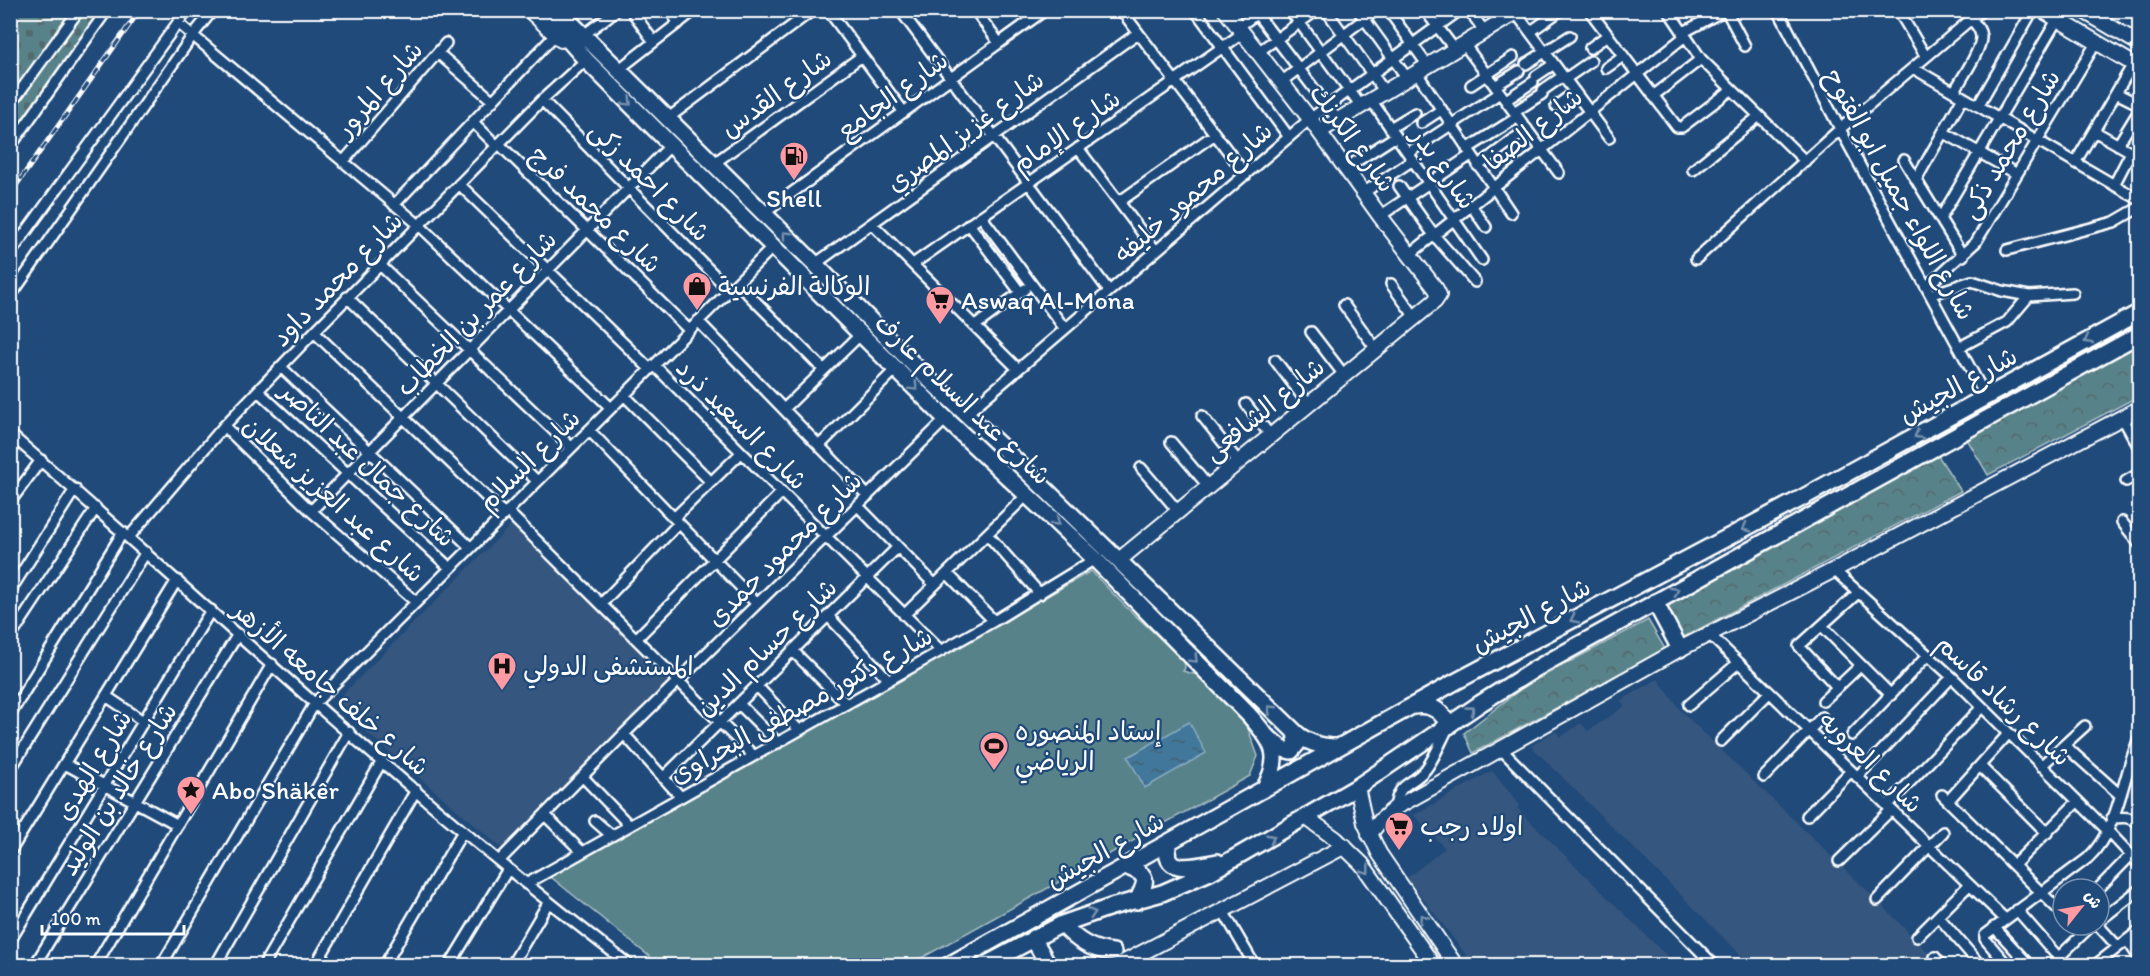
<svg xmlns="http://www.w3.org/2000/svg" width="2150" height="976" font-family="Itim,'Playpen Sans Arabic',sans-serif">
  <defs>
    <pattern id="cemetery-stones" width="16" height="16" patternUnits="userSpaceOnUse" patternTransform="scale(1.5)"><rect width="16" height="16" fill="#588289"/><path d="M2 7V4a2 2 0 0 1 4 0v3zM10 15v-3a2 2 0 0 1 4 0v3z" fill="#536a6e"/></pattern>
    <pattern id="park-crowns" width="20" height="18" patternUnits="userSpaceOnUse" patternTransform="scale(1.5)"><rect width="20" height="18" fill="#588289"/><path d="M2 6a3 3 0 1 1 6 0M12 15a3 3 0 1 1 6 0" fill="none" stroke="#536a6e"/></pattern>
    <pattern id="water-ripples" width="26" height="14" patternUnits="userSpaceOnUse" patternTransform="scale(1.5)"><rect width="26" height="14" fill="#3f779a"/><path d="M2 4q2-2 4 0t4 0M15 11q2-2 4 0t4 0" fill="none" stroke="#465f6f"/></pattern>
  </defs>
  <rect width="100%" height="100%" fill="#1f4a7a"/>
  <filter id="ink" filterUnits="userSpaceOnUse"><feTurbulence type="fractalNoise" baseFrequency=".0167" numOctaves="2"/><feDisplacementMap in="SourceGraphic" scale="12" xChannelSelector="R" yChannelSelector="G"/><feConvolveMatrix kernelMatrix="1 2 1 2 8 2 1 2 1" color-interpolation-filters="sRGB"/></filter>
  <g filter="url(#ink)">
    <path fill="#35567e" d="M513 523 671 681 503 849 333 704Z
      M1658 679 1682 712 1881 904 1940 965H1751L1531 746 1555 731 1561 737 1581 723 1588 731 1625 706 1620 701Z
      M1492 771 1520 805 1517 808 1670 959 1664 965H1474L1407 878 1445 848 1414 815Z"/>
    <path fill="url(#cemetery-stones)" stroke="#acc0c4" stroke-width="1.5" d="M11 11H107L11 148Z"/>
    <path fill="url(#park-crowns)" stroke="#acc0c4" stroke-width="1.5" d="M2139 344V396L1988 475 1967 439Z
      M1937 454 1961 491 1682 638 1663 608Z
      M1648 620 1665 649 1473 753 1464 733 1526 685Z"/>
    <path fill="#588289" stroke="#acc0c4" stroke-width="1.5" d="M1091 571 1126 607 1184 660 1185 668 1183 671 1197 675 1247 726 1258 756 1250 776 909 965H660L547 874 703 791 854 704 856 706Z"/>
    <path fill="url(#water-ripples)" stroke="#8cadc2" stroke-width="1.5" d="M1189 722 1206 753 1145 788 1128 757Z"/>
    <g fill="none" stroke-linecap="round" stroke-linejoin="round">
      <g stroke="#fff" stroke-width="14">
        <path id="street" d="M631 10 654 42
          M669 10 679 23
          M828 10 903 111
          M900 10 1109 291
          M975 10 999 43
          M1121 10 1246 175
          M1195 10 1289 137
          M1290 10 1361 106
          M1326 10 1385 92
          M1358 10 1407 78
          M1388 10 1428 66
          M1425 10 1455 50
          M1469 10 1485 32
          M1589 10 1677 127H1682L1731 90
          M1668 10 1701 59 1805 161
          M1726 10 1745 46
          M1778 10 1840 129 1986 397
          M1898 10 1926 57
          M1516 13 1609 138
          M1257 14 1338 120
          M178 23 419 225 611 408
          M1238 27 1259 12
          M589 31 617 10
          M1530 32 1561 10
          M1682 33 1725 10
          M1464 44 1559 173
          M1590 48 1608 35
          M1258 52 1317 10
          M438 53 493 101
          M1526 64 1570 36
          M1606 68 1623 56
          M1913 68 2140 200
          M618 70 695 10
          M1417 73 1511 213
          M1536 76 1554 64
          M1565 79 1591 61
          M1281 82 1376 10
          M1471 85 1513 57
          M1495 86 1519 71
          M1543 90 1563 76
          M1954 92C1961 79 1982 50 1981 36 1980 29 1976 24 1971 20
          M2116 93 2140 105
          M1653 96 1701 59
          M542 100 729 290
          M1371 100 1482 260
          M1506 100 1533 82
          M10 105 79 10
          M1556 106 1575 92
          M1978 106 2033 10
          M1514 112 1542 94
          M667 119 813 10
          M473 122 497 146
          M1421 123 1441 110
          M1390 128 1415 113
          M2094 131 2140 157
          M1943 132 2017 174
          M499 144 689 330
          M2118 145 2140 109
          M10 147 107 10
          M1078 148 1156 251
          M1467 149 1518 117
          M1408 153 1500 93
          M1904 160 1963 256
          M343 162 446 43
          M2075 163 2133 64
          M713 164 862 56
          M1478 166 1527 129
          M1346 168 1396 136
          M1693 170 1759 116
          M1916 180 1963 97
          M459 184 650 369
          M2114 185 2131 152
          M1399 186 1433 234 1475 282
          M1363 193 1413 160
          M1119 202 1215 134
          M394 205 555 35
          M1471 205 1486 227
          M764 213 1045 10
          M981 216 1065 329
          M1380 216 1471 155
          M1940 219 2057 20
          M872 224 1018 369
          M969 224 1020 292
          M2007 250 2114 222 2140 207
          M10 254 187 10
          M1409 255 1684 37
          M1696 259 1840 129 1982 10
          M815 264 1138 33
          M913 264 1243 33
          M380 265 571 447
          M737 283 824 370
          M1391 284 1415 317
          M1927 286 1976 242 2096 43
          M1932 294 1972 281 2002 291 2029 296
          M10 297 193 35 213 10
          M347 297 537 481
          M1344 305 1376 349
          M698 321 868 496
          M975 326 1025 289
          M314 332 504 514
          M1311 332 1344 375
          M1960 347 2007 322 2029 296 2073 293
          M1275 360 1308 404
          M654 365 941 651
          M281 367 471 548
          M258 391 450 568
          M624 395 711 482
          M1246 404 1270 435
          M784 409 861 334
          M966 414 1310 119 1460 10
          M1202 416 1238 461
          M2122 417 2140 449
          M224 426 311 511 416 602
          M589 430 757 604
          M10 434C216 612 414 801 631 966
          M1171 442 1208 486
          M819 446 896 369
          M1141 468 1178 511
          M2126 481 2140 473
          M10 502 41 460
          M858 506 935 585
          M311 511 671 145
          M507 511 754 756
          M674 518 741 453
          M2122 522 2140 545
          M987 534 1040 594
          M129 537 224 426 314 332 542 100 586 60
          M1834 570 1952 677 2108 831 2140 865
          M947 573 994 621
          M10 591 75 489
          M601 604 679 523
          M904 615 1027 495
          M828 616 889 680
          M1823 627 1891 695
          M1709 634 2005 919
          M10 638 96 508
          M636 639 781 493
          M793 651 846 704
          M757 686 799 730
          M1837 687 1799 646 1859 592
          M106 696 143 721
          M1823 701 1861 665
          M739 704 778 743
          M1689 705 1738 663
          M10 715 123 532
          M624 734 680 796
          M1852 735 1928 655
          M1721 741 1769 693
          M2064 745 2120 795
          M1501 749 1715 966
          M65 764 178 825
          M1980 766 2047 833
          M2041 766 2085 726
          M10 770 146 552
          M583 777 629 825
          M1764 777 1822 717
          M1857 777 1952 677
          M663 778 898 547
          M1942 795 2063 914
          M1948 801 2009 733
          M1887 806 1982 707
          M1395 808C1398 781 1412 786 1426 769 1435 757 1441 741 1448 728
          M545 815 582 852
          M1807 816 1851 771
          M2112 818C2123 817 2131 816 2140 824
          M595 821 611 835
          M10 852 177 580
          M499 861 624 734 946 419
          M1839 861 1891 810
          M2014 865 2077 802
          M526 884 994 621 1095 559
          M2098 889 2131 855
          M1877 900 1943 832
          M2017 910 2066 966
          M1223 911 1255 966
          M1938 916 1981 966
          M2099 921 2140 889
          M2098 925 2118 947
          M1994 927 2030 966
          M1917 937 1969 885
          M2127 940 2140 959
          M10 941 211 610
          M1935 957 1942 966
          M2059 957 2092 925
          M34 966 238 634
          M95 966 272 664
          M161 966 315 703 773 247
          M215 966 349 732
          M263 966 382 761
          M315 966 416 790
          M384 966 463 831
          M449 966 508 869
          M511 966 548 903
          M2008 966 1985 939V935L2088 858C2120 827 2122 776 2140 736
          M2094 966 2140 930"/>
      </g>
      <g stroke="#fff" stroke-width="18">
        <path id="secondary" d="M529 10 561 40
          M2042 10 2140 68
          M2082 10 2140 44
          M1320 131 1520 10
          M1119 560 1435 301 1439 295 1436 289 1380 216 1310 119 1225 10
          M1357 787 1365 823 1379 853 1456 966
          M1307 818 1336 839 1362 864 1434 966
          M1369 835 1381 820 1395 808 1680 649 1834 570 2140 408
          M1117 966 1345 846"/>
      </g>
      <g stroke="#fff" stroke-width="20">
        <path id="primary" d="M542 10 586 60 671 145 946 419 1095 559 1249 715C1272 742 1284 754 1264 789
          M558 10 815 264 919 370 1008 453 1295 732C1307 743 1321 747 1337 747
          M1655 602 1680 649
          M1414 706C1431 703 1442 711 1449 726
          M1269 738 1282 749 1291 751 1297 744 1295 732
          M1169 842C1159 877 1197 866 1217 862
          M1125 866C1149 875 1148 879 1137 901
          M1062 924C1077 941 1091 950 1113 952
          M1033 938 1049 966
          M947 966 1455 682 1800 499 2140 312
          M983 966 1062 924 1111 907 1162 893 1210 872 1357 787 1481 703 1535 669 2140 334"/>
      </g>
      <use href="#street" stroke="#1f4a7a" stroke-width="9"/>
      <use href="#secondary" stroke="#1f4a7a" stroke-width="14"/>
      <use href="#primary" stroke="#1f4a7a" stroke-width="15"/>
      <g stroke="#fff" stroke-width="5">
        <path id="rail" d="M10 194 140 10"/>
      </g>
      <use href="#rail" stroke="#1f4a7a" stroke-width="3" stroke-dasharray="9" stroke-linecap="butt"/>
    </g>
    <defs><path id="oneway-chevron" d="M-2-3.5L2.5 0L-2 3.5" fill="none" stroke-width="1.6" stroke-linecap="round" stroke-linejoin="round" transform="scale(1.5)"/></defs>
    <g stroke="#7992af">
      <use href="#oneway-chevron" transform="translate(628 102) rotate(45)"/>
      <use href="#oneway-chevron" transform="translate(786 235) rotate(-136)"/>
      <use href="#oneway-chevron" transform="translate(2088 340) rotate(151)"/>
      <use href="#oneway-chevron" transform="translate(914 387) rotate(45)"/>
      <use href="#oneway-chevron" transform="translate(1918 435) rotate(151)"/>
      <use href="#oneway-chevron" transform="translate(1056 522) rotate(43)"/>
      <use href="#oneway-chevron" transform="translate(1746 528) rotate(152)"/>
      <use href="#oneway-chevron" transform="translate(1675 591) rotate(-29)"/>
      <use href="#oneway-chevron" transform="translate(1574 619) rotate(153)"/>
      <use href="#oneway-chevron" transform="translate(1194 659) rotate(45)"/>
      <use href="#oneway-chevron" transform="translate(1271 709) rotate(-136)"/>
      <use href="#oneway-chevron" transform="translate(1471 710) rotate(-36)"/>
      <use href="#oneway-chevron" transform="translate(1271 838) rotate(-28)"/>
      <use href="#oneway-chevron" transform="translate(1366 870) rotate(53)"/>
      <use href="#oneway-chevron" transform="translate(1092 913) rotate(-18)"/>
      <use href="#oneway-chevron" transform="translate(1423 918) rotate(-124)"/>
    </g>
  </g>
  <defs>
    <g id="fuel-pin" transform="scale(1.5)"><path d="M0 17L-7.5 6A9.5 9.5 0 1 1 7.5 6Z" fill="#ff9aa2" stroke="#1f4a7a"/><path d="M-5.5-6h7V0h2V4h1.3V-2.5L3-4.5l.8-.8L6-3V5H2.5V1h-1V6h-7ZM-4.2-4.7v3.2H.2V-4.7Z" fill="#111"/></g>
    <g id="shop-pin" transform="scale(1.5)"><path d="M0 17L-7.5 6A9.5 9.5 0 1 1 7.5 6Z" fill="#ff9aa2" stroke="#1f4a7a"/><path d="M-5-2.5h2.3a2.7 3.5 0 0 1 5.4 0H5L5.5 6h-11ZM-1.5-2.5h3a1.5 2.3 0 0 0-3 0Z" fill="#111"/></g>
    <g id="supermarket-pin" transform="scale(1.5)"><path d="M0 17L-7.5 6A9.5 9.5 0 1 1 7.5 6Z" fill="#ff9aa2" stroke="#1f4a7a"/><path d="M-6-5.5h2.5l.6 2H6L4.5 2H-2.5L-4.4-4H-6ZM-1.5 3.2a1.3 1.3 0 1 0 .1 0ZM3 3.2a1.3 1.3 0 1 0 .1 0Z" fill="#111"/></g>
    <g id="hospital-pin" transform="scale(1.5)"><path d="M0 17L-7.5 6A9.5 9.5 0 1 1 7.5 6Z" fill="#ff9aa2" stroke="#1f4a7a"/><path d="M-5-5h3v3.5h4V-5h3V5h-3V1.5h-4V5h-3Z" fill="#111"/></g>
    <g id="stadium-pin" transform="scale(1.5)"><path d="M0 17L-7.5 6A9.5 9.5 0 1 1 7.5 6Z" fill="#ff9aa2" stroke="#1f4a7a"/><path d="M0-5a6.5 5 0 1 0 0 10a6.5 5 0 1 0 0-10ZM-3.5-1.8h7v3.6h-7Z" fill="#111"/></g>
    <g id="sight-pin" transform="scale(1.5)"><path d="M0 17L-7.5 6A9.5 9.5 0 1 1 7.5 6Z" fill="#ff9aa2" stroke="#1f4a7a"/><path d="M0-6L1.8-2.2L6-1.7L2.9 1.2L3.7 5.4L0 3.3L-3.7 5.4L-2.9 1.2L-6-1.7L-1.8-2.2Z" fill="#111"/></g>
  </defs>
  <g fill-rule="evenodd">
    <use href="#fuel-pin" x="794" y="156"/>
    <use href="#shop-pin" x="697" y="286"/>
    <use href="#supermarket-pin" x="940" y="300"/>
    <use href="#hospital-pin" x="502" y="666"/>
    <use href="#stadium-pin" x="994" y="746"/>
    <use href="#sight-pin" x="191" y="790"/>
    <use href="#supermarket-pin" x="1399" y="826"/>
  </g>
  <g text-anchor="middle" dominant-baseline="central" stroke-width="4.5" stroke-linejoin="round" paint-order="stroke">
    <g font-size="26" fill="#fff" stroke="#1f4a7a">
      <text transform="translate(379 89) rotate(-49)">شارع المرور</text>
      <text transform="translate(776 93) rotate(-36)">شارع القدس</text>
      <text transform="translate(892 95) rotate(-36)">شارع الجامع</text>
      <text transform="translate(1533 129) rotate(-38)">شارع الصفا</text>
      <text transform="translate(965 131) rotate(-36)">شارع عزيز المصري</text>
      <text transform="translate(1066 131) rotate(-35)">شارع الإمام</text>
      <text transform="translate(1353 138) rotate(54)">شارع الكرنك</text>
      <text transform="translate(2010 144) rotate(-59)">شارع محمد ذكى</text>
      <text transform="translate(1444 168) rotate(55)">شارع بدر</text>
      <text transform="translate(650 181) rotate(45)">شارع احمد زكى</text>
      <text transform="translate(1193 192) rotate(-41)">شارع محمود خليفه</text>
      <text transform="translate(1900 194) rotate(61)">شارع اللواء جميل ابو الفتوح</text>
      <text transform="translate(596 209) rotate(44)">شارع محمد فرج</text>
      <text transform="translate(337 279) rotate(-46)">شارع محمد داود</text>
      <text transform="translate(476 313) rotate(-46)">شارع عمر بن الخطاب</text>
      <text transform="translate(1958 385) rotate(-29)">شارع الجيش</text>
      <text transform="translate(963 399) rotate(44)">شارع عبد السلام عارف</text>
      <text transform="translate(1264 409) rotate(-39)">شارع الشافعى</text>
      <text transform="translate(742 424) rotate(45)">شارع السعيد ذرد</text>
      <text transform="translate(529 460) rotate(-45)">شارع السلام</text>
      <text transform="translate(368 464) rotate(43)">شارع جمال عبد الناصر</text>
      <text transform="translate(334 499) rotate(42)">شارع عبد العزيز شعلان</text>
      <text transform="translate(784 549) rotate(-45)">شارع محمود حمدى</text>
      <text transform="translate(1531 615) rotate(-28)">شارع الجيش</text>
      <text transform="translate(766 647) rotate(-44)">شارع حسام الدين</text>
      <text transform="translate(331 688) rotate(41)">شارع خلف جامعه الأزهر</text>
      <text transform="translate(2004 700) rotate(44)">شارع رشاد قاسم</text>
      <text transform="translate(801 705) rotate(-29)">شارع دكتور مصطفى البحراوى</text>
      <text transform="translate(1871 762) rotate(44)">شارع العروبه</text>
      <text transform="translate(93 765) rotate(-59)">شارع الهدى</text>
      <text transform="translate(118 789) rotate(-58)">شارع خالد بن الوليد</text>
      <text transform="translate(1105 850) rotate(-29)">شارع الجيش</text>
    </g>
    <g font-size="26" fill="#fff" stroke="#1f4a7a" text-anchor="start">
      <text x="794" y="198" text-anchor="middle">Shell</text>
      <text x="718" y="286">الوكالة الفرنسية</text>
      <text x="961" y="300">Aswaq Al-Mona</text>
      <text x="523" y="666">المستشفى الدولي</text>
      <text x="1015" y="731">إستاد المنصوره<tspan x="1015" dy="30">الرياضي</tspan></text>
      <text x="212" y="790">Abo Shäkêr</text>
      <text x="1420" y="826">اولاد رجب</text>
    </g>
  </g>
  <rect width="2150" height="976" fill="none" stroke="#1f4a7a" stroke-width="36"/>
  <rect x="18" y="18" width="2114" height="940" fill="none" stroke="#fff" stroke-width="2" filter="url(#ink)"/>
  <g transform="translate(2081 907) rotate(59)"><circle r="28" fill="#1f4a7a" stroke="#7992af" stroke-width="1.5"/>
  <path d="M0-4.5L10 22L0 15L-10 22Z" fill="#ff9aa2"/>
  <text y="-9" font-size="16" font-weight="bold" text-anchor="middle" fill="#ffffff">ش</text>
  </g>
  <path d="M42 925v9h142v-9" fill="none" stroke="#ffffff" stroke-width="3"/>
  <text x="51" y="925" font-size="18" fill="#ffffff" stroke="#1f4a7a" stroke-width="4.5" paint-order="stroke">100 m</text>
</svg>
